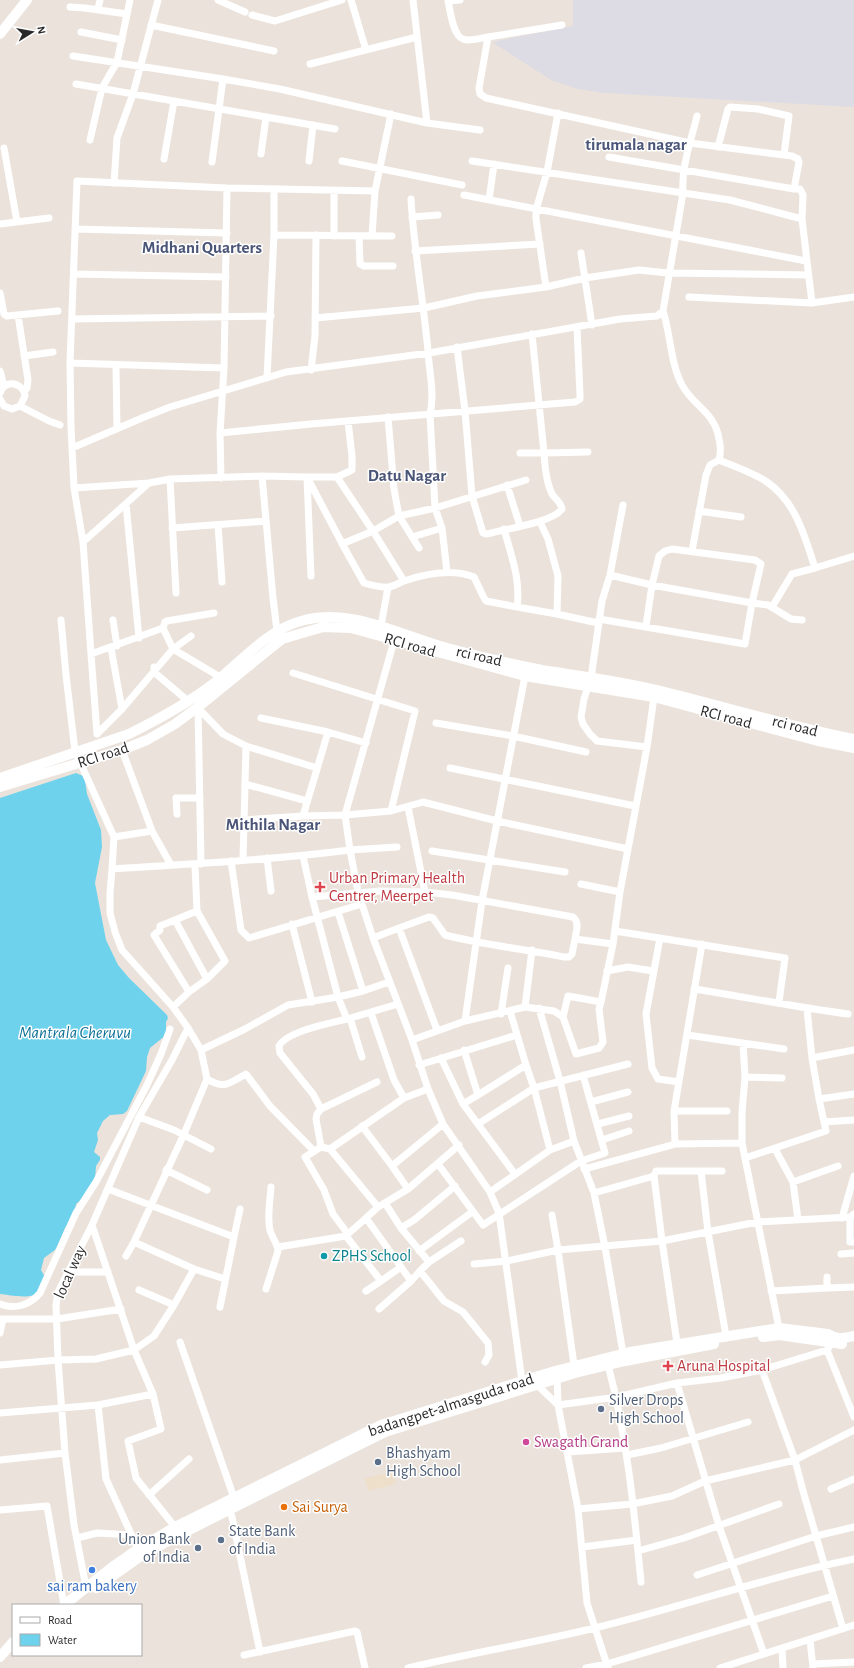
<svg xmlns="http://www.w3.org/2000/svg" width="854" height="1668" font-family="'Alegreya Sans',sans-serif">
  <rect width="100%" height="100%" fill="#ebe3db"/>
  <path fill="#dddbe3" d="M573 0H854V107L605 93 577 89 551 80 492 42 573 26Z"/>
  <path fill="#eddfca" d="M393 1472 396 1484 368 1491 365 1478Z"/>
  <path fill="#6ed2ec" d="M76 773 83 776 85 780 87 794 101 830 102 847 95 883 106 940 118 965 129 978 167 1015 168 1018 166 1022V1035L150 1048 147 1057 146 1071 127 1111 123 1114 110 1115 103 1121 97 1133 98 1140 94 1152 100 1157V1160L96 1166 95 1180 82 1199 76 1204 75 1213 65 1228 57 1247 55 1250 44 1258 41 1270 45 1277C43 1281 42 1289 39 1292 31 1300 10 1295 0 1294V798Z"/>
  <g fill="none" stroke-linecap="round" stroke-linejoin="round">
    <path stroke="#fff" stroke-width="7" d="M218 0 245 12
      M351 0 366 50
      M413 0 427 123
      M448 0C450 10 453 36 463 39 470 42 481 38 488 37L479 88 480 94 486 98 690 143 792 156 798 159 799 162 794 189H800L803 195 802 219 812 303
      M448 1 460 0
      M70 7 85 8 127 14
      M98 9 100 0
      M252 15 275 21 342 0
      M151 25 274 51
      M81 32 122 40
      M488 37 562 25
      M73 56 223 79 280 89 427 123 480 130
      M310 64 417 37
      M76 84 335 129
      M90 140 102 88 117 62 130 0
      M718 147 728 109 730 107 758 109 789 116 784 155
      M4 148 17 222
      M261 154 266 117
      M609 157 794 189
      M164 159 174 101
      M309 161 313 125
      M342 161 462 185
      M472 161 730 200 802 219
      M212 162 223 79
      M114 183 117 138 133 94 158 0
      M464 195 806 261
      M411 199C414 254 425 308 429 363 431 380 434 398 430 414L435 508 442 528 447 572
      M489 200 494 164
      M412 217 438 215
      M0 224 49 218
      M75 229 227 233
      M274 235 392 236
      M334 236V191
      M359 236 360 264 364 266H393
      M372 236 375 191 391 114
      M415 251 540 244
      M581 253 592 325
      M74 274 226 277
      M546 287 536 219V210L547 172 558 113
      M0 293 4 314 7 316 58 311
      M689 297 812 303 854 297
      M663 311C671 335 670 362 682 385 693 406 715 412 719 439 721 447 721 453 719 460
      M18 315 28 380 27 388 24 392
      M315 318 424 308 477 296 546 287 585 278 639 270 668 273 808 275
      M72 319 271 316
      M532 334 544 453 588 452
      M457 347 465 411 472 496 483 533 487 534C504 529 552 523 562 509 561 502 555 499 552 494 546 481 545 467 544 453H520
      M24 356 53 352
      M70 363 224 368
      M116 365 117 429
      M311 370 315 336 316 235
      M0 371 4 386
      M267 378 274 235V189
      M0 393C5 379 23 382 25 396L20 406 12 409 4 406 0 399
      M20 406 49 421 60 425
      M388 417 394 489 399 516 435 508 526 480
      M220 433 311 424 575 402 580 399V395L577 327
      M72 448 142 418 170 407 286 372 429 353 620 319 657 316 663 311 683 193C681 167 691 141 697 116
      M262 476 273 598 277 631 279 634
      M337 477 373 531 404 581
      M221 478 220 433 224 368 227 188
      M170 479 176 593
      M507 485 520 526
      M74 488 149 483
      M126 504 139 638
      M699 511 741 517
      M540 522 548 539 558 576 557 614 598 623
      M218 525 222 582
      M172 528 266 521
      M504 529C511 555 521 580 517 607L557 614
      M412 537 442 528
      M83 542 149 483 170 479 262 476 307 477 345 549 364 583C371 585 382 588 389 587 394 586 399 583 404 581 425 574 452 568 474 577L483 596 486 601 517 607
      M342 544 373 531 399 516 419 548
      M692 551 706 475 710 465 719 460C733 466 754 473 767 482 796 502 805 537 815 568
      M610 575 623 505
      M311 576 307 477H337L352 470V456L348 421
      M772 607 792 574 815 568 854 556
      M599 619 745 644 752 603 768 605 791 619 802 620
      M61 620 66 675 75 751 114 837 112 869C191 864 271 860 350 850L358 892 373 938 412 1040 428 1089 443 1124 490 1192 499 1213 522 1381
      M113 620 117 646
      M381 626 388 587
      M646 626 652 585 659 556 665 551 672 549 755 560 761 564 752 603 652 585 610 575 602 601 591 678 584 699 581 717 583 724 590 734 597 741 647 747
      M163 628 165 622 167 621 214 613
      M394 641 345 815 350 850 397 847
      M111 648 122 709
      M91 654 97 734
      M154 667V672L188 701
      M293 673 415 711 391 811
      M220 677 173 649 163 628 91 654 83 542 74 488 71 427 70 363 77 181 227 188 375 191
      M198 707 201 864
      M199 709 223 734 246 746 317 768
      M261 718 328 732 366 743
      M436 723 513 736 586 752
      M97 734 122 709 173 649 191 636
      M122 750 152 831 171 865
      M450 768 635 806
      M245 784 307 801
      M408 807 425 892
      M177 814 176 798H200
      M303 816 328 732
      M244 820 303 816 345 815 391 811 423 802 497 821 628 849
      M114 837 152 831
      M432 851 565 872
      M303 856 312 897 380 891 425 892 452 895 573 917C580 922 576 932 575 939
      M267 858 271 891
      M243 860 246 746
      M231 861 241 930 249 938 362 904
      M112 869 110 893V913L115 932 122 950 173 1007 188 1028 201 1050 207 1079 184 1134 134 1242 194 1269 225 1279
      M581 884 620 892
      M312 897 338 997 347 1019 398 1004
      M338 912 363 991
      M175 920 207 979
      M292 924 312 1002
      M399 928 429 917 433 918 445 935C484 945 524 949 564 957H569L572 954 575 939 613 944
      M615 931 785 958 779 1002
      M373 938 399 928 437 1030
      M660 938 646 1014 652 1068 658 1079 679 1082
      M607 971 628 967 653 971
      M694 989C745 997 796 1007 848 1014
      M189 992 154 935 160 930V926L197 911
      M601 1002 568 996 563 1017 576 1054 599 1048 603 1042 599 1009 601 1002 613 944 620 892 647 747 654 697
      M173 1007 189 992 207 979 225 961 197 911 195 865
      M525 1007 532 950
      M539 1008 560 1081 574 1141 594 1193 605 1247 623 1353
      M807 1009 812 1058 819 1099 854 1094
      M371 1013 394 1080 404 1098
      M501 1014 508 968
      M350 1018 362 1057
      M347 1019C331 1023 287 1031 279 1046L280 1053 313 1094 321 1109 377 1082
      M465 1021 482 901 525 676
      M687 1035 784 1049
      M412 1040 465 1021 525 1007 554 1011 563 1017
      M743 1043 745 1077 742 1112V1143L779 1328
      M201 1050 245 1029 288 1005 338 997 363 991 389 982
      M464 1050 478 1095 526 1065 510 1011
      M441 1058 463 1104 515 1174
      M812 1058 854 1050
      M419 1065 517 1035
      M526 1065 534 1088 550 1150
      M745 1077 782 1078
      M207 1079C225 1090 229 1083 246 1074L270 1106 314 1151
      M428 1089 404 1098 330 1149 321 1147 305 1157 324 1190 333 1214 348 1234 346 1236 381 1281 401 1267 411 1281 420 1271 444 1301 463 1312 488 1343 489 1355 485 1362
      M591 1102 628 1092
      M463 1104 478 1095
      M674 1111H727
      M139 1117 174 1130 211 1149
      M824 1122 854 1120
      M478 1124 534 1088 628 1064
      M598 1124 629 1116
      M362 1126 392 1166 408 1189
      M602 1140 629 1131
      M675 1144 674 1111 702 944
      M321 1147 316 1119 317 1114 321 1109
      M330 1149 378 1207
      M775 1149 793 1182 798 1220
      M745 1158 826 1131 819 1099
      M438 1164 483 1225 581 1161 605 1153 583 1075
      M392 1166 443 1124
      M584 1169 675 1144 742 1143
      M166 1170 207 1190
      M701 1171 708 1232 726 1336
      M654 1176 662 1241 677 1343
      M793 1182 838 1166
      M108 1189 234 1237 220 1307
      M490 1192 550 1150 574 1141
      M594 1193 654 1176 656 1171H722
      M385 1203 401 1228 429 1262 420 1271
      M552 1215 558 1250 574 1365
      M850 1217V1242H854
      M366 1218 378 1207 408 1189 459 1145
      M842 1218 854 1176
      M92 1225 134 1350 153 1394 161 1429 128 1441 136 1478 175 1527
      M401 1228 414 1220 455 1186
      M348 1234 366 1218 401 1267
      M234 1237 240 1209
      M278 1247 346 1236
      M419 1251 472 1212
      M841 1254 854 1253
      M126 1256 134 1242
      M429 1262 461 1241
      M474 1264 507 1261 558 1250 662 1241 757 1222 850 1217 854 1214
      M68 1272H108
      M827 1288 854 1287
      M266 1289 278 1251C278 1244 272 1238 270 1230 267 1217 270 1201 271 1187
      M139 1290 174 1305
      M366 1291 381 1281
      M771 1291 827 1288V1277
      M0 1304C15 1310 30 1305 40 1293L76 1213 96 1182 147 1085 161 1054 170 1029
      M379 1309 411 1281
      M0 1319H57L121 1309
      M0 1333 3 1319
      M180 1342 234 1498
      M827 1350 854 1417
      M0 1365 58 1360 96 1359 134 1350 154 1336 174 1305 194 1269
      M608 1365C627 1436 634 1509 641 1582
      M762 1370 795 1460 803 1491 843 1629
      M557 1376 558 1405 578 1509 587 1603 608 1668
      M535 1383 558 1405
      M677 1383 719 1526 764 1654
      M98 1405 106 1479 138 1549
      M558 1405 617 1397 677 1383 721 1378 762 1370 827 1350 834 1340
      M0 1413 98 1405 153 1394
      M568 1452 625 1448
      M627 1455 661 1448 748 1422
      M0 1460 65 1453
      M831 1489 854 1479
      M149 1495 189 1459
      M229 1509 232 1517 260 1652
      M578 1509 632 1504 672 1496 705 1481 795 1460 854 1430
      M0 1510 47 1506 64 1605
      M77 1538 97 1533 132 1535
      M582 1547 637 1540
      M638 1551 684 1538 779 1504
      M697 1575 816 1536 854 1527
      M86 1587 74 1525 65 1453 58 1360 56 1305 58 1292 92 1225 139 1117 172 1060 188 1028
      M810 1640 813 1668
      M782 1648 783 1668
      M244 1655 355 1631 357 1632 365 1668
      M813 1664 854 1662
      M408 1668C470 1653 533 1643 595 1628 682 1607 766 1577 854 1559
      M586 1668 607 1664 833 1596
      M720 1668 854 1625"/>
    <path stroke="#fff" stroke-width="10" d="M0 34 27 0
      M0 778 129 734C159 719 187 704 213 684 240 663 267 630 301 621 353 606 402 637 451 649 481 657 512 664 542 670 581 676 620 681 657 690 723 706 787 726 854 739
      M0 787 122 750 147 740 175 724 198 707 282 639 323 627 351 628 525 676 654 697 818 741 854 748
      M763 1337 779 1335 842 1344
      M96 1588 141 1556 179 1535 385 1432 575 1373 625 1361 714 1344
      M64 1605 115 1565 138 1549 175 1527 381 1425 555 1371 630 1352 779 1328 828 1334C837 1340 843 1338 854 1336
      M0 1657 13 1642"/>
  </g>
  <g fill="#e0444e" stroke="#fff" stroke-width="1.5">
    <path d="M318 881h4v4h4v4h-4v4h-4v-4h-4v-4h4z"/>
    <path d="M666 1360h4v4h4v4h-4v4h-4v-4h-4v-4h4z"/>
  </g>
  <circle fill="#0f9aa8" stroke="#fff" stroke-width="1.5" cx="324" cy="1256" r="4"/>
  <g fill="#5c6f8a" stroke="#fff" stroke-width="1.5">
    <circle cx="601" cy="1409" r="4"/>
    <circle cx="378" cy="1462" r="4"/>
    <circle cx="221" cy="1540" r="4"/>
    <circle cx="198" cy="1548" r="4"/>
  </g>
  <circle fill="#d1479c" stroke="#fff" stroke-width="1.5" cx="526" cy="1442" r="4"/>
  <circle fill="#e8710a" stroke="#fff" stroke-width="1.5" cx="284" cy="1507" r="4"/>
  <circle fill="#3f7fe0" stroke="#fff" stroke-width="1.5" cx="92" cy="1570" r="4"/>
  <g text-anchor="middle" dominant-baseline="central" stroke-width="3" stroke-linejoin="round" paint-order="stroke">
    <g font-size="16" fill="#292929" stroke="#fff">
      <text transform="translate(410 645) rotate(16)">RCI road</text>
      <text transform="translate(479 656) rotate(13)">rci road</text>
      <text transform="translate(726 717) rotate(15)">RCI road</text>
      <text transform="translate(795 726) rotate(14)">rci road</text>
      <text transform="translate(103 755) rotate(-18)">RCI road</text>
      <text transform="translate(70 1272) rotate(-66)">local way</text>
      <text transform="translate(451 1405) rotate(-18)">badangpet-almasguda road</text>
    </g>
    <g font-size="16" fill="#be3a42" stroke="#fff" text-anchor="start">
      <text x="329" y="878">Urban Primary Health<tspan x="329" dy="18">Centrer, Meerpet</tspan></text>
      <text x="677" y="1366">Aruna Hospital</text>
    </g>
    <g font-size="16" fill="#0d838f" stroke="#fff" text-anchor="start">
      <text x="332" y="1256">ZPHS School</text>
    </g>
    <g font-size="16" fill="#4e5e75" stroke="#fff" text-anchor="start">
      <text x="609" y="1400">Silver Drops<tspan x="609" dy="18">High School</tspan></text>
      <text x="386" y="1453">Bhashyam<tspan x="386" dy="18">High School</tspan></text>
      <text x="229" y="1531">State Bank<tspan x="229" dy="18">of India</tspan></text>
      <text x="190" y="1539" text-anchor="end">Union Bank<tspan x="190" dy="18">of India</tspan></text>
    </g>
    <g font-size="16" fill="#b23c85" stroke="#fff" text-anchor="start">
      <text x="534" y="1442">Swagath Grand</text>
    </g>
    <g font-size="16" fill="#c56008" stroke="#fff" text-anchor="start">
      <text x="292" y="1507">Sai Surya</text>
    </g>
    <g font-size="16" fill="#366cbe" stroke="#fff">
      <text x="92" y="1586">sai ram bakery</text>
    </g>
    <g font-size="17" font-weight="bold" fill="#4a5578" stroke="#fff">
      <text x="636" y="144">tirumala nagar</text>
      <text x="202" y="247">Midhani Quarters</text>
      <text x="407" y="475">Datu Nagar</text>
      <text x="273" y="824">Mithila Nagar</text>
    </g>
    <g font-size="17" font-style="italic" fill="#0f7096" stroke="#fff">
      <text x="75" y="1032">Mantrala Cheruvu</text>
    </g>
  </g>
  <rect x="12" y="1604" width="130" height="52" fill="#ffffff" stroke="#a9a9a9"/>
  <rect x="20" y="1617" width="20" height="6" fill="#ffffff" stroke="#a9a9a9"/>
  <text x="48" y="1624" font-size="12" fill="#292929">Road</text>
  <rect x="20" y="1634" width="20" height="12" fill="#6ed2ec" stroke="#a9a9a9"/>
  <text x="48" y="1644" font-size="12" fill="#292929">Water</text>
  <g transform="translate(32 32) rotate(79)" stroke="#ffffff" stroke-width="3" paint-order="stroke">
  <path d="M0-3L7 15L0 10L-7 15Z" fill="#292929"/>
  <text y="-6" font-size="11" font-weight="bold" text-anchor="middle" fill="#292929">N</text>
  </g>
</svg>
